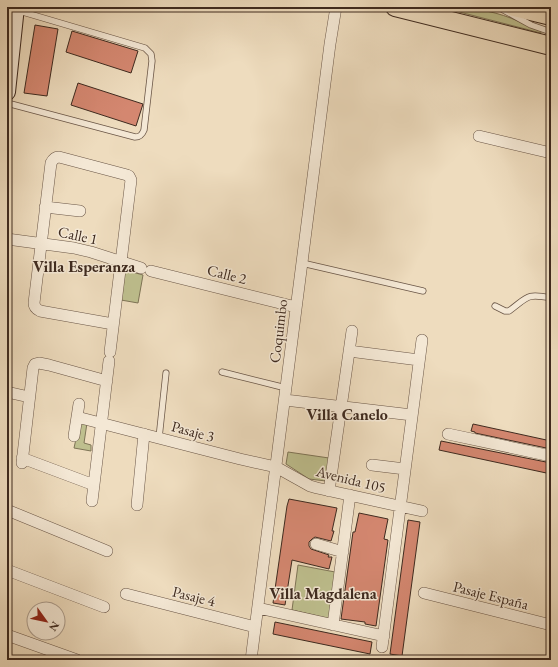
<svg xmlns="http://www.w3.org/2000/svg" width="558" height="667" font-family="'EB Garamond',serif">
  <rect width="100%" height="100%" fill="#eedcbe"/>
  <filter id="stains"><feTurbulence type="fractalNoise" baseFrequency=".005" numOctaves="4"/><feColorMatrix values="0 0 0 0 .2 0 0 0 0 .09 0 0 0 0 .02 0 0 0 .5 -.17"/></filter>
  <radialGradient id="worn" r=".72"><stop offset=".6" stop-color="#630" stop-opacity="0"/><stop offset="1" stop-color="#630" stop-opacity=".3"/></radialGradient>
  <path fill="#bebf8e" stroke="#7e7456" d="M440 7C447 7 454 8 461 9 468 10 474 9 480 10 502 13 521 22 541 31V33Z
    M125 270 143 275 138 303 121 300Z
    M80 421 87 423 84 443 91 445V451L74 448Z
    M288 452 329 458 326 481 309 479 286 464Z
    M298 565 335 572 330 619 292 610Z"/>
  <path fill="#d48770" stroke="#3e2a1f" d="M35 25 58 29 47 96 24 93Z
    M72 31 138 51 131 73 66 52Z
    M78 83 143 104 136 126 71 105Z
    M473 424 551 441V449L475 433V432L471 431Z
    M441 441 551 463V474L439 450Z
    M289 499 337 508 332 531H334L331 541 315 537 312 539 309 542V546L311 549 329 555 328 557H332L329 569 292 560 285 605 273 603 287 506Z
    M359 513 388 519 384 539 388 540 376 626 365 624V622L341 619 353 532H355Z
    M408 520 420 522 402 656 390 654Z
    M275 622 372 642 370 654 273 634Z"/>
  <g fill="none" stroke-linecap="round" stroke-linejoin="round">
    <g stroke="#6a5647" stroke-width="7">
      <path id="lane" d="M498 7 531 25 551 32
        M7 103 135 137C140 137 142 135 144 130L152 61 151 54 145 48 16 10
        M302 263 423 291
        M495 306 505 311H509C528 297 526 293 551 298
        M222 372 286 388
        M159 438 166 373"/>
    </g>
    <g stroke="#6a5647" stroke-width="12">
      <path id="street" d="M479 136 551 153
        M45 207 80 211
        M7 239 74 248 91 252 141 268
        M151 271 296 307
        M349 351 419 360
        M110 352 131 180 129 176 127 175 59 157C55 157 53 159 51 163L34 303C34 307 36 309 40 311L113 324
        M7 392 29 397
        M285 400 412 415
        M77 417 240 459 276 467 310 486 317 488 422 511
        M448 434 551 456
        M74 436 79 404
        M22 458 94 485
        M22 463 33 368 35 364 39 363 49 365 107 381
        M372 465 405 469
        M329 491 352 331
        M92 501 109 361
        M137 505 144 434
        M7 510 107 551
        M316 544 343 552
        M7 570 104 607
        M424 593 551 625
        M126 594 255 627
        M258 608 384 636
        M333 625 350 495
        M7 635 77 660
        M382 647 422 340
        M251 660 330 44 336 7"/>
    </g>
    <g stroke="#3e2a1f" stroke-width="18">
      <path id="secondary" d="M7 92 16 7"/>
    </g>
    <g stroke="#3e2a1f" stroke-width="20">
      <path id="primary" d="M395 7 551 46
        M514 7 551 16"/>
    </g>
    <use href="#lane" stroke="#f4e8d5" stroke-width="5.5"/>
    <use href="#street" stroke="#f4e8d5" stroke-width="11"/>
    <use href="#secondary" stroke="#f4e8d5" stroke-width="16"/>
    <use href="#primary" stroke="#eedcbe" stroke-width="18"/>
  </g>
  <g text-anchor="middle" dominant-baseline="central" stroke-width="3" stroke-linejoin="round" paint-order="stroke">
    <g font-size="15" fill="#3e2a1f" stroke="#f4e8d5">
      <text transform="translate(78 235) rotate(12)">Calle 1</text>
      <text transform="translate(227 274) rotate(14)">Calle 2</text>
      <text transform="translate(278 331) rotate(-83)">Coquimbo</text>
      <text transform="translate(193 431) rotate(15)">Pasaje 3</text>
      <text transform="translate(351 479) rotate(14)">Avenida 105</text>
      <text transform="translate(491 595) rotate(14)">Pasaje España</text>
      <text transform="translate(194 596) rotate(14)">Pasaje 4</text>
    </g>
    <g font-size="16" font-weight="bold" fill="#3e2a1f" stroke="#f4e8d5">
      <text x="84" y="266">Villa Esperanza</text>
      <text x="347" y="414">Villa Canelo</text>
      <text x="323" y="593">Villa Magdalena</text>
    </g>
  </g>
  <rect width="558" height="667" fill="none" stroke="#eedcbe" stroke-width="24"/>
  <rect x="8" y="8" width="542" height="651" fill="none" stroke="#3e2a1f" stroke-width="2"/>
  <rect x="12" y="12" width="534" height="643" fill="none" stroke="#3e2a1f"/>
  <g transform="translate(46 621) rotate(123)"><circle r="19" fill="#f4e8d5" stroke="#ab9c8c"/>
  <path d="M0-3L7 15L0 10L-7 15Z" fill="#8f2418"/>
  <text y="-6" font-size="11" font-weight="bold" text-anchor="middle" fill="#3e2a1f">N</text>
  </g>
  <rect width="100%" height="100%" filter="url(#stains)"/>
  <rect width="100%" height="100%" fill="url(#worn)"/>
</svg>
